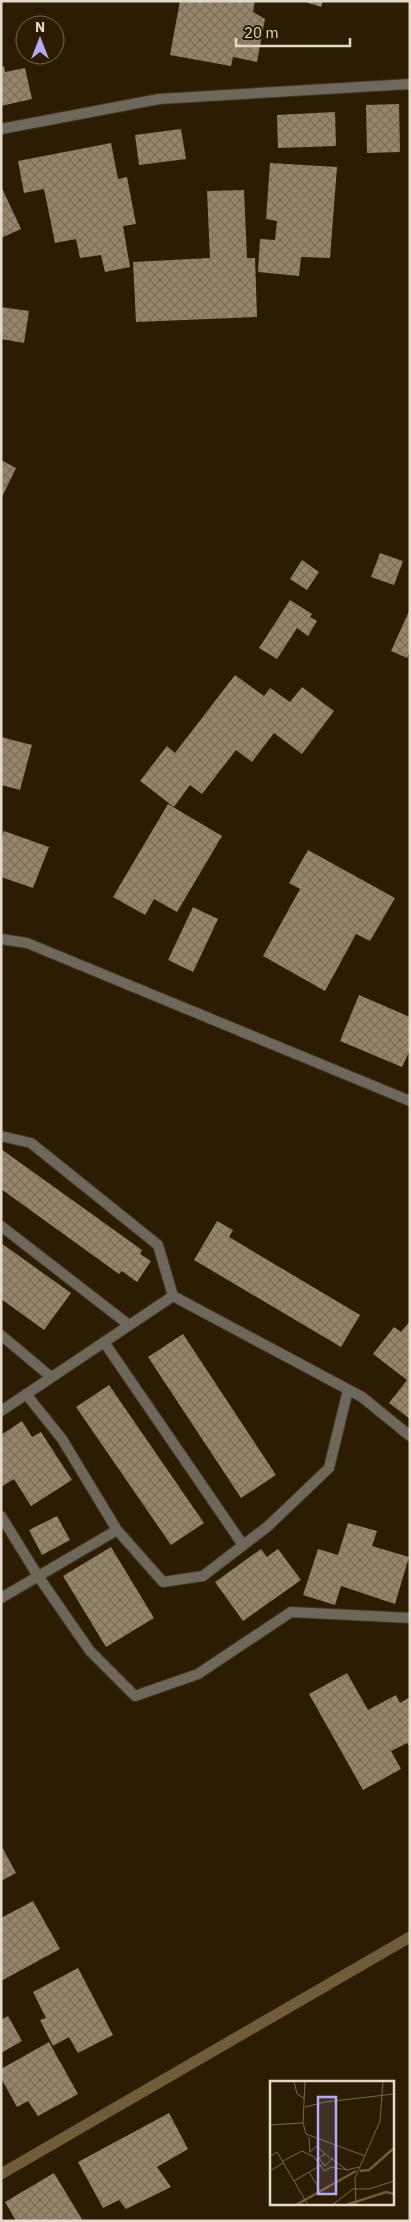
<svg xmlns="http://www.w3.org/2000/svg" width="411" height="2222" font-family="'IBM Plex Sans',sans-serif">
  <defs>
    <pattern id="building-cross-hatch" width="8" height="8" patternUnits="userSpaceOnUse" patternTransform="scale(1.25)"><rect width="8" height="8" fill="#978569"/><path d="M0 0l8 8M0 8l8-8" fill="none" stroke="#7a6d5a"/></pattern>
  </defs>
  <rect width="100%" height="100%" fill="#2b1c02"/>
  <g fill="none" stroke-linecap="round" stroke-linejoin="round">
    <path stroke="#715c3a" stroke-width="11" d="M1 2174 410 1937"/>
  </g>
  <path fill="url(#building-cross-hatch)" d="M180 1H255L253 12 265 19 257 62 233 57 231 66 170 55Z
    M302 1H323L321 7Z
    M4 66 5 72 25 68 32 99 1 106V67Z
    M399 104 400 152 367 153 366 105Z
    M335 112 336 146 278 148 277 115Z
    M181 129 186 159 139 165 135 135Z
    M111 143 118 179 127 177 136 224 123 226 130 267 105 272 101 255 80 258 76 239 55 243 44 189 24 193 18 161Z
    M270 163 337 167 330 258 301 257 299 276 258 272 260 239 275 240 277 221 266 219Z
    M1 186 21 229 1 238Z
    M244 190 247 258H255L257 317 136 322 133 262 210 258 207 191Z
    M1 307 29 311 24 343 1 339Z
    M1 460 16 468 1 499Z
    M380 553 403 561 394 585 371 577Z
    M302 560 319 572 307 590 290 579Z
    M290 600 312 614 310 617 317 621 308 636 297 628 277 659 259 648Z
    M410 609V651L407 658 391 651Z
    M235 675 264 696 270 688 290 702 302 687 334 711 302 754 274 733 252 762 236 750 202 794 190 785 174 807 140 781 167 746 175 753Z
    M1 737 32 745 20 790 1 785Z
    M168 804 222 836 177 912 154 899 145 915 113 897Z
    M4 831 49 847 33 888 1 877V839Z
    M308 850 395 898 370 941 356 934 325 991 263 956 300 889 289 883Z
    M193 907 218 919 193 972 168 960Z
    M359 995 410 1017V1050L402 1067 340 1041Z
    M1 1149 142 1250 140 1254 151 1261 137 1282 122 1271 119 1274 1 1189Z
    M217 1221 233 1230 229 1237 360 1315 341 1347 194 1260Z
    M1 1243 71 1293 44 1330 1 1299Z
    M410 1321V1419L389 1403 407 1380 373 1354 394 1327 401 1332Z
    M183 1334 276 1475 241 1498 148 1357Z
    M109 1385 204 1523 171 1545 76 1407Z
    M22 1421 32 1437 41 1432 72 1480 31 1506 14 1479 1 1487V1435Z
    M57 1516 70 1540 42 1555 29 1530Z
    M348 1523 377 1531 372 1546 409 1557 395 1604 341 1586 335 1605 303 1595 318 1549 338 1555Z
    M111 1547 154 1618 106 1647 63 1576Z
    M261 1549 267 1557 278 1549 301 1580 243 1621 215 1582Z
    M347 1673 368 1710 396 1695 400 1703 410 1697V1747L407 1743 391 1751 401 1769 363 1790 309 1694Z
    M1 1845 16 1873 1 1881Z
    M33 1901 60 1949 1 1981V1918Z
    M78 1968 113 2035 78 2053 69 2037 53 2046 40 2020 46 2018 33 1992Z
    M8 2016 22 2041 1 2053V2020Z
    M49 2042 78 2094 38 2116 28 2101 17 2107 1 2078V2069Z
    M169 2113 188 2149 157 2167 171 2187 126 2209 119 2200 103 2208 78 2162Z
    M54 2173 83 2221H16L5 2202Z"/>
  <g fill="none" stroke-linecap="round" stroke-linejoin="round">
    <g stroke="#45371e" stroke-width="12">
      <path id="service" d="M1 1136 31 1143 158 1245 173 1296
        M1 1226 129 1325
        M1 1335 51 1377
        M104 1342 243 1545"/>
    </g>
    <g stroke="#45371e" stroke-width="12">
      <path id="minor" d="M1 129 159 99 410 84
        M1 939 27 943 410 1101
        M26 1394 62 1439 117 1530 163 1582 203 1576 267 1527 329 1468 348 1390
        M1 1411 173 1296 362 1397 410 1436
        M1 1516 38 1576 90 1651 135 1696 198 1674 291 1612 410 1618
        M1 1598 117 1530"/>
    </g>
    <use href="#service" stroke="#6e675b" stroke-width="10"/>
    <use href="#minor" stroke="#6e675b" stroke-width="10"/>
  </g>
  <g transform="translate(270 2081)">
    <rect width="124" height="124" fill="#2b1c02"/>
    <path fill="none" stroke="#715c3a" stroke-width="2.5" d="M90 90 99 89 124 67M26 124 86 90M76 124 116 111 124 113"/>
    <path fill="none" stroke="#756852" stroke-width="1" d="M24 0 27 13 34 17M35 0 33 42 36 53 95 75M35 26 55 21 124 13M0 44 33 42M39 56 40 72M40 71 47 65 55 73M0 75 7 71 38 124M49 77 55 85 63 77M46 79 55 73 77 89 89 86M13 80 32 70 44 76 54 90 61 86 77 89M0 90 13 82M39 91 47 104M24 100 53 83M62 124 83 108H99L124 100M86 124 85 97 110 40 113 0"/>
    <path fill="#b5acf8" fill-opacity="0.15" stroke="#b5acf8" stroke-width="2.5" d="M48 16H66V113H48Z"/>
    <rect width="124" height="124" fill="none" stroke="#e4dacb" stroke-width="2.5"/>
  </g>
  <rect width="411" height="2222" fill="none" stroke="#e4dacb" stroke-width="5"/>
  <g transform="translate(40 40)"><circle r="24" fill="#2b1c02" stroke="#756852"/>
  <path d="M0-4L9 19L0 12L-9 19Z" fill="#b5acf8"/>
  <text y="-8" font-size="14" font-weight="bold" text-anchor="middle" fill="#e4dacb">N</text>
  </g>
  <path d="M236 38v8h114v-8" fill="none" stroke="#e4dacb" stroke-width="2.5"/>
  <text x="244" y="38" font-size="15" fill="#e4dacb" stroke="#2b1c02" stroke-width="4" paint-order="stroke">20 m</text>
</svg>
